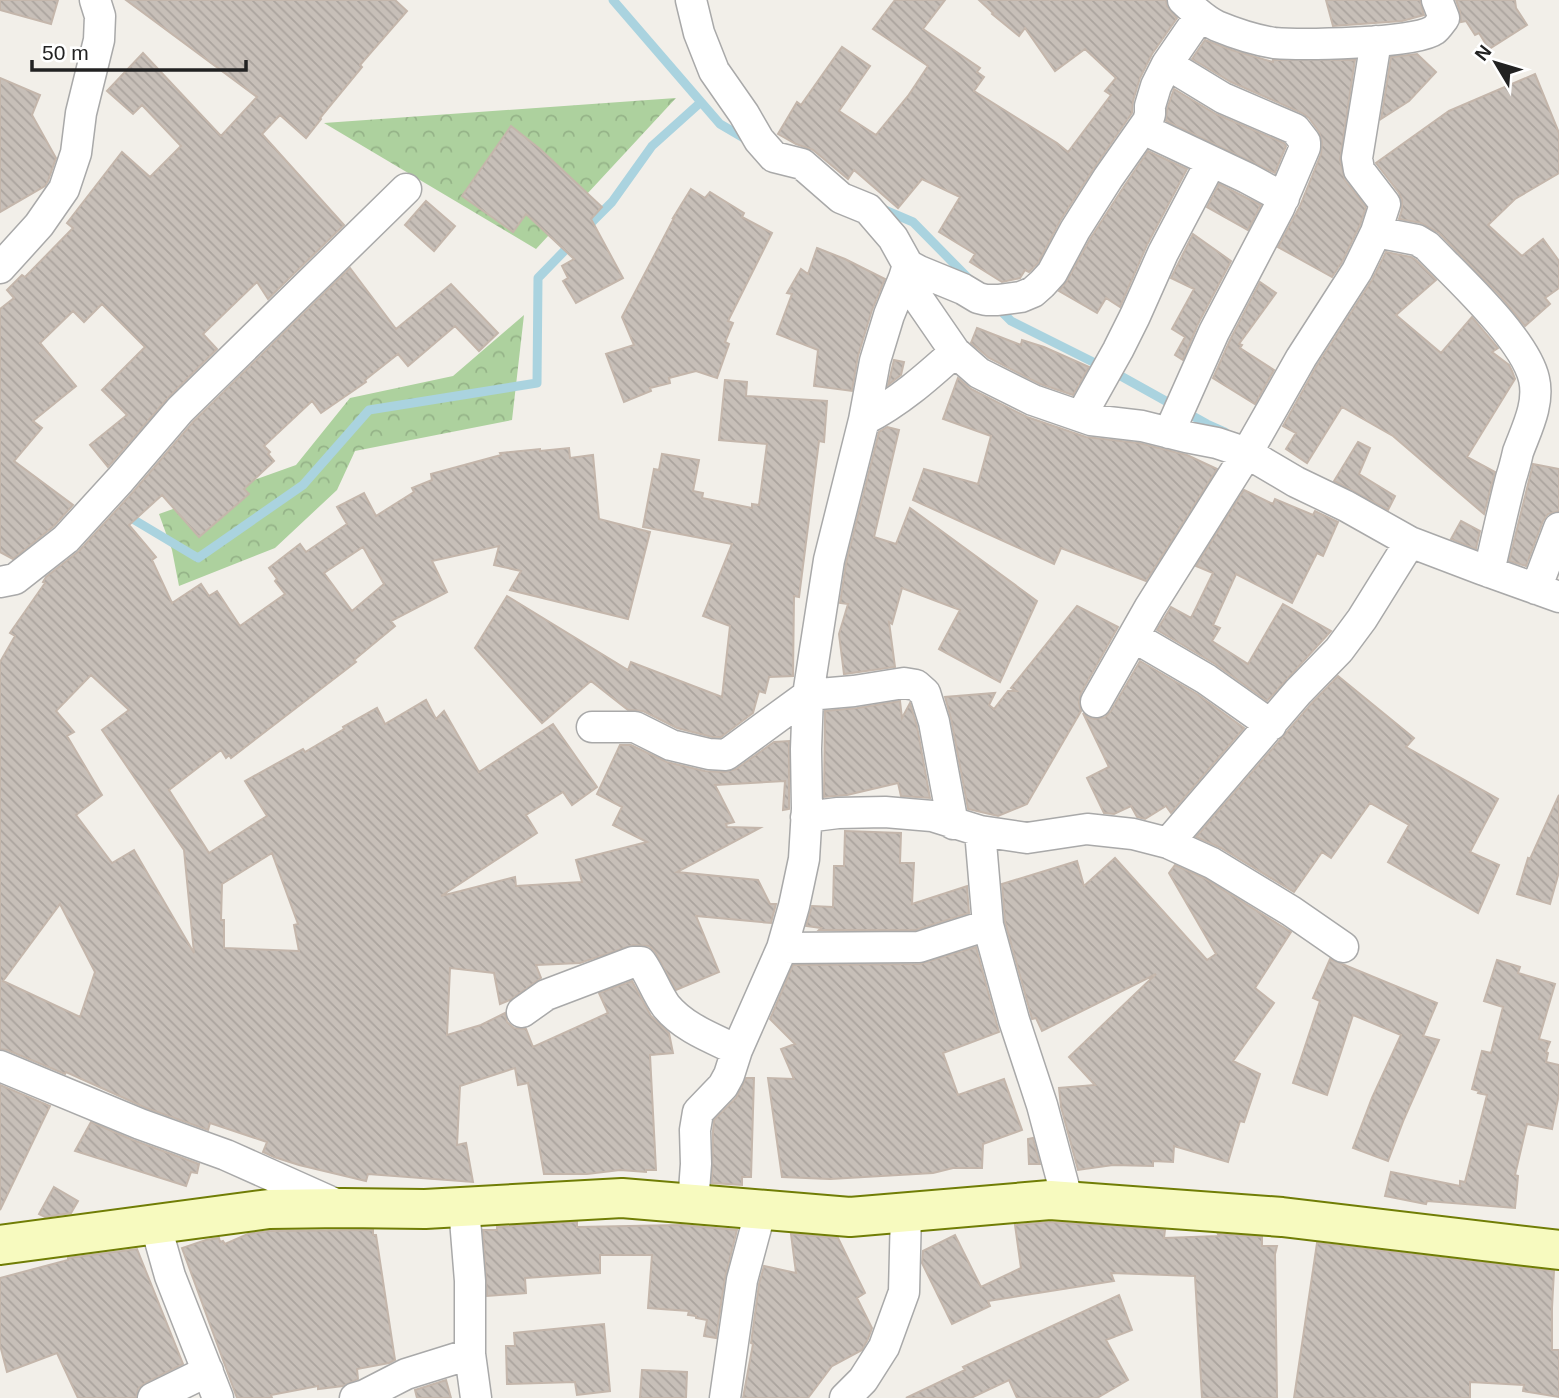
<svg xmlns="http://www.w3.org/2000/svg" width="1559" height="1398" font-family="Helvetica,sans-serif">
  <defs>
    <pattern id="forest-crowns" width="20" height="18" patternUnits="userSpaceOnUse" patternTransform="scale(1.75)"><rect width="20" height="18" fill="#add19e"/><path d="M2 6a3 3 0 1 1 6 0M12 15a3 3 0 1 1 6 0" fill="none" stroke="#95b388"/></pattern>
    <pattern id="building-back-hatch" width="6" height="6" patternUnits="userSpaceOnUse" patternTransform="scale(1.75)"><rect width="6" height="6" fill="#c7bfb8"/><path d="M-1 5l2 2M0 0l6 6M5-1l2 2" fill="none" stroke="#aba49e"/></pattern>
  </defs>
  <rect width="100%" height="100%" fill="#f2efe9"/>
  <path fill="url(#forest-crowns)" d="M676 98 536 249 324 123Z
    M524 315 512 420 355 451 337 490 275 548 179 586 172 550 159 514 296 465 350 398 453 376Z"/>
  <g fill="none" stroke-linecap="round" stroke-linejoin="round">
    <path stroke="#aad3df" stroke-width="9" d="M613 0 720 124 749 141
      M880 208 913 222 971 281
      M585 229 612 202 652 146 701 102
      M996 306 1011 321 1119 375 1207 424 1225 432
      M131 518 198 558 303 485 369 410 537 383 538 278 571 244"/>
  </g>
  <path fill="url(#building-back-hatch)" stroke="#c4b6ab" stroke-width="2" fill-rule="evenodd" d="M0 0H58L51 24 0 10Z
    M126 0H395L407 11 360 65 362 67 320 118 321 119 306 138 280 115 262 134 344 225 268 299 257 282 203 334 217 349 167 399 108 467 90 445 127 415 102 390 145 347 102 304 84 322 73 311 40 343 76 386 33 421 42 428 14 461 73 505 54 526 13 559 0 552V309L14 298 7 290 22 275 25 277 73 228 67 223 122 152 150 177 181 146 142 105 133 114 107 91 143 53 221 136 257 97Z
    M895 0H945L923 29 980 68 977 72 984 77 974 91 1057 143 1068 152 1111 95 1105 91 1116 78 1085 49 1055 71 1025 28 1019 36 992 14 993 13 979 0H1166L1167 6 1177 18 1152 54 1140 78 1133 101 1132 113 1094 168 1060 221 1038 263 1029 272 1025 270 1020 278 1002 282 970 262 975 254 939 232 960 197 922 179 898 208 854 170 848 179 813 150 796 144 778 134 797 102 801 105 842 47 870 66 839 111 876 135 908 96 928 66 873 29Z
    M1326 0H1420L1424 15 1402 21 1333 26Z
    M1456 0H1515L1516 8 1527 25 1489 49 1479 33 1475 35 1466 21 1461 22 1460 12Z
    M1205 40 1232 50 1273 62V60H1355L1340 160 1345 180 1366 207 1360 225 1342 262 1332 277 1278 247 1300 206 1321 154 1322 142 1319 132 1309 118 1302 113 1231 82 1192 59Z
    M1417 54 1436 72 1409 101 1381 119 1391 57Z
    M1535 74 1559 133V173L1515 199 1488 225 1522 256 1543 239 1559 261V288L1545 298 1550 304 1525 326 1501 297 1439 233 1421 223 1399 219 1402 209V200L1399 193 1376 163 1449 111Z
    M0 78 40 95 32 115 56 158 48 181 45 186 0 212Z
    M1174 89 1216 114 1284 143 1286 146 1275 173 1166 121 1167 109Z
    M511 126 540 149 602 207 591 219 623 278 576 303 563 281 568 278 562 266 574 259 526 214 513 232 462 196Z
    M1148 151 1187 169 1147 245 1120 307 1106 298 1097 313 1059 291 1067 281 1090 239 1123 188Z
    M1219 184 1261 205 1248 230 1207 207Z
    M691 189 705 198 710 192 744 213 742 217 772 233 728 321 733 323 725 342 729 344 717 378 696 371 669 378 670 383 650 388 651 391 624 402 606 354 634 345 622 317 674 218H673Z
    M426 201 455 226 434 251 405 225Z
    M1193 234 1231 261 1198 324 1183 360 1175 355 1185 337 1172 329 1194 289 1171 278Z
    M817 248 845 259 885 279 872 310 858 356 852 391 814 386 818 350 777 334 792 294 787 293 801 269 808 274Z
    M1386 252 1411 257 1416 260 1436 280 1396 315 1441 353 1472 317 1498 348 1492 352 1509 365 1512 371 1515 379 1467 457 1495 472 1484 514 1393 436 1342 407 1307 463 1286 449 1296 433 1283 426 1316 367 1372 280Z
    M350 268 396 329 451 284 498 333 479 351 455 326 408 366 398 354 365 380 366 382 321 413 312 401 264 446 270 452 268 454 274 461 244 489 249 494 199 537 162 495 129 525 156 557 152 560 172 603 201 584 209 596 217 591 240 626 285 594 275 581 277 579 269 568 300 544 306 552 347 524 337 507 364 493 376 516 414 492 412 488 432 480 431 474 501 455 500 453 540 449V451L569 448 570 458 593 455 599 519 650 532 628 619 510 590 521 571 494 565 499 546 432 561 447 592 391 621 395 626 354 660 356 662 231 758 229 755 226 758 221 750 169 790 209 853 267 816 245 781 303 749 305 752 344 729 343 727 377 708 385 724 426 700 436 719 444 711 479 772 553 724 597 787 572 805 563 792 526 815 537 833 441 896 515 877 516 886 582 882 576 860 647 842 613 825 622 807 597 794 620 745H631L667 762 705 771 725 772 736 769 774 742 789 741V809L783 810 785 781 715 785 734 822 726 824 727 827 760 828 677 872 758 880 770 904H776L771 923 696 916 719 972 676 990 655 952 649 946 633 945 580 963 536 965 541 978 510 1000 500 1004 494 973 450 968 447 1035 481 1025 505 1013 507 1022 514 1028 526 1029 533 1047 608 1013 599 993 632 981 651 1016 669 1033 673 1053 650 1055 656 1170H646V1172L620 1170 587 1174H544L528 1083 518 1085 515 1068 460 1086 457 1145 466 1143 473 1182 368 1174 366 1181 299 1165 274 1157 263 1152 267 1142 210 1123 208 1130 146 1108 66 1072 65 1074 7 1050 0 1049V662L15 636 10 633 45 583 43 582 46 577 79 551 133 492 193 422ZM363 547 384 584 352 611 324 573ZM91 675 129 710 102 730 184 850 194 953 134 850 112 863 76 815 102 795 67 736 74 732 56 711ZM272 853 298 924 294 925 299 951 224 948V920H221L222 884ZM60 904 95 972 80 1017 3 981Z
    M1260 282 1276 293 1239 344 1242 345 1240 348 1274 370 1255 404 1213 378 1230 340Z
    M977 328 1021 345 1022 340 1044 347 1089 367 1073 395 1040 384 989 358 971 343Z
    M894 360 904 362 901 375 888 385Z
    M958 378 971 389 1027 417 1086 437 1139 443 1187 455 1217 469 1146 581 1061 548 1054 564 913 500 924 469 978 484 991 436 943 419Z
    M725 380 747 382 746 396 827 401 824 442 819 441 799 597 794 596 793 676 769 677 765 693 759 691 753 713 721 737H712L677 728 643 711 628 710 591 681 542 723 475 648 507 596 628 670 631 662 722 697 730 626 703 616 732 544 643 527 654 469 659 470 662 454 699 460 693 491 703 493 702 498 752 508V504L759 505 767 444 719 440Z
    M887 427 899 430 874 537 896 544 910 508 1037 601 1000 682 939 649 960 610 902 588 892 624 889 622 895 667 844 674 839 634 848 604 840 603 846 563 879 432Z
    M1358 442 1370 448 1359 474 1395 496 1388 510 1334 481Z
    M1533 464 1559 469V511L1548 514 1543 521 1526 566 1509 561Z
    M1244 490 1273 504 1275 499 1313 515 1315 511 1338 522 1323 556 1317 553 1292 603 1236 574 1213 625 1220 628 1212 641 1248 664 1283 604 1331 631 1267 701 1215 664 1157 630 1171 607 1191 618 1213 573 1196 566Z
    M1461 521 1480 531 1476 549 1451 539Z
    M1077 606 1118 627 1081 693 1079 703 1081 711 1027 804 998 816 968 809 951 719 945 697 995 693 989 705 994 709 1008 691H1016L1011 688Z
    M1140 661 1197 694 1244 728 1171 813 1166 806 1145 819 1137 817 1131 806 1114 814 1104 813 1087 778 1109 767 1083 713 1088 717 1095 719 1105 717 1111 711Z
    M1338 676 1414 738 1406 747 1498 799 1470 852 1499 865 1478 913 1388 862 1409 825 1370 803 1331 858 1322 852 1294 892 1221 848 1196 837 1311 704Z
    M900 701 902 718 910 703 917 726 930 798 901 796 898 783 847 795 824 797 825 711 857 708Z
    M1559 795V872L1550 904 1517 894 1528 858 1530 859Z
    M845 831 901 833 900 863H914L912 904 967 886 969 913 916 930H819L821 928 806 926 812 906 833 907 834 866H844Z
    M1115 858 1207 960 1216 954 1169 873 1175 865 1204 878 1291 932 1255 988 1274 1003 1233 1061 1260 1074 1244 1122 1240 1121 1228 1162 1174 1146 1173 1162 1153 1161V1166L1113 1165 1078 1170 1061 1107 1059 1088 1095 1085 1069 1057 1156 974 1042 1031 1036 1018 1032 1019 1005 922 1002 884 1077 861 1084 886Z
    M976 947 999 1032 943 1053 958 1095 1004 1079 1022 1130 983 1144 982 1168H953L933 1173 830 1179 782 1177 768 1078 794 1079 781 1049 795 1044 770 1019 793 965 920 964Z
    M1330 959 1437 1003 1423 1036 1439 1040 1404 1119 1388 1161 1353 1148 1372 1098 1401 1035 1353 1015 1327 1095 1293 1083 1320 1001 1313 998Z
    M1497 960 1520 967 1518 973 1555 984 1539 1039 1550 1042 1546 1052 1548 1053 1546 1062 1559 1065V1094L1552 1129 1527 1124 1515 1175 1518 1176 1515 1208 1427 1201 1426 1204 1385 1196 1391 1172 1460 1186V1181L1465 1182 1487 1095 1478 1093 1479 1091 1472 1089 1482 1051 1491 1053 1503 1007 1484 1001Z
    M746 1078H754L751 1177H742V1185L712 1183 713 1131 714 1120 736 1098Z
    M0 1085 50 1106 0 1210Z
    M91 1122 133 1140 199 1164 197 1173 191 1172 186 1186 75 1151Z
    M1033 1138 1040 1164H1029L1028 1139Z
    M54 1187 78 1201 71 1213 45 1217 39 1214Z
    M577 1222V1227L681 1225 737 1230 725 1278 716 1338 704 1336 707 1320 696 1318V1316L688 1315 689 1311 648 1308 652 1255H600V1273L525 1278 526 1293 487 1296 483 1230H497V1227Z
    M1050 1222 1165 1230 1164 1238 1219 1236 1218 1234 1262 1237V1246H1277L1275 1254 1277 1398H1202L1195 1276 1111 1273 1114 1281 988 1301 990 1306 952 1324 922 1263 923 1251 955 1235 981 1287 1021 1268 1015 1225Z
    M373 1230V1235H376L395 1360 389 1363 357 1369 358 1379 343 1386 318 1389V1386L271 1395 272 1398H237L182 1248 206 1240 219 1238 220 1242 223 1241 225 1244 248 1234 269 1231Z
    M791 1234 838 1238 865 1293 857 1298 872 1328 868 1339 862 1350 832 1366 808 1398H743L753 1344 751 1343 759 1284 764 1266 796 1273Z
    M1317 1243 1554 1271 1552 1308V1350H1559V1397L1523 1391 1524 1385 1470 1382V1398H1294Z
    M137 1249 183 1364 145 1383 138 1389 136 1398H78L57 1353 7 1372 0 1345V1278L68 1260V1258Z
    M1119 1295 1132 1330 1106 1340 1128 1380 1097 1398H1017L1009 1380 971 1398H906L965 1370 963 1367Z
    M604 1324 610 1391 577 1395 575 1382 507 1384 506 1346H515L514 1333Z
    M642 1370 687 1372 686 1398H640Z
    M446 1380 451 1398H417L415 1390Z"/>
  <g fill="none" stroke-linecap="round" stroke-linejoin="round">
    <g stroke="#a9a9a9" stroke-width="33">
      <path id="street" d="M691 0 699 33 714 71 744 114 759 140 774 157 802 164 841 198 868 209 893 238 908 265 919 271 963 289 978 298 986 300H998L1021 297 1033 292 1042 284 1052 273 1075 230 1108 178 1148 121 1150 114V106L1156 86 1167 64 1200 16
        M1183 0C1194 10 1204 20 1217 26 1234 33 1255 40 1274 43 1300 45 1415 44 1434 30 1437 28 1441 22 1444 18L1437 0
        M1167 64 1223 98 1295 129 1305 142V147L1279 208 1214 332 1169 433
        M1143 129 1247 178 1284 198
        M1376 232 1417 240 1427 246C1457 277 1525 339 1534 379 1540 404 1526 430 1518 452 1516 461 1514 469 1511 478 1503 509 1496 541 1489 572
        M0 268 39 225 64 189 76 153 81 113 99 40 100 16 95 0
        M904 278 955 352 979 373 1033 400 1091 420 1142 426 1186 437 1217 443 1247 453 1296 482 1346 506 1410 542 1481 569 1559 597
        M1081 416 1118 350 1135 316 1163 253 1211 162
        M864 420C899 402 926 378 955 352
        M0 582 15 579 66 539 120 480 180 410 406 189
        M1536 589 1559 528
        M1134 637 1206 679 1271 725
        M1096 702 1150 607 1247 453 1301 358 1357 271 1376 232 1385 204 1359 170 1357 158 1376 41
        M592 727H635L671 745 709 754 726 755 808 695 854 691 904 683 916 685 925 693 934 722 953 824
        M806 817 838 813 885 812 932 816 980 831 1027 838 1087 829 1133 834 1168 843 1212 863 1291 911 1343 947
        M980 831 988 925 1014 1020 1042 1105 1068 1202
        M1168 843 1298 692 1339 650 1362 619 1410 542
        M782 948 919 947 988 925
        M522 1012 546 995 633 962H641C651 976 656 992 666 1006 684 1028 712 1038 737 1050
        M0 1066 140 1124 226 1155 340 1206
        M693 1204 696 1164 695 1130 698 1112 723 1086 729 1075 737 1050 782 948 794 906 804 859 807 809 806 749 808 695 829 560 864 420 875 361 889 315 904 278 908 265
        M464 1207 470 1281V1354L476 1398
        M155 1223 170 1276 218 1398
        M153 1398 208 1371
        M355 1398 365 1395 406 1374 470 1354
        M725 1398 742 1280 761 1209
        M845 1398 863 1380 884 1347 904 1292 906 1212"/>
    </g>
    <g stroke="#707d05" stroke-width="42">
      <path id="secondary" d="M0 1245 269 1209 343 1208 425 1209 622 1198 850 1217 1050 1200 1282 1217 1559 1250"/>
    </g>
    <use href="#street" stroke="#fff" stroke-width="30"/>
    <use href="#secondary" stroke="#f7fabf" stroke-width="38"/>
  </g>
  <g transform="translate(1496 63) rotate(308)" stroke="#ffffff" stroke-width="5" paint-order="stroke">
  <path d="M0-5L12 26L0 18L-12 26Z" fill="#222222"/>
  <text y="-10" font-size="19" font-weight="bold" text-anchor="middle" fill="#222222">N</text>
  </g>
  <path d="M32 60v10h214v-10" fill="none" stroke="#222222" stroke-width="3.5"/>
  <text x="42" y="60" font-size="21" fill="#222222" stroke="#ffffff" stroke-width="5" paint-order="stroke">50 m</text>
</svg>
